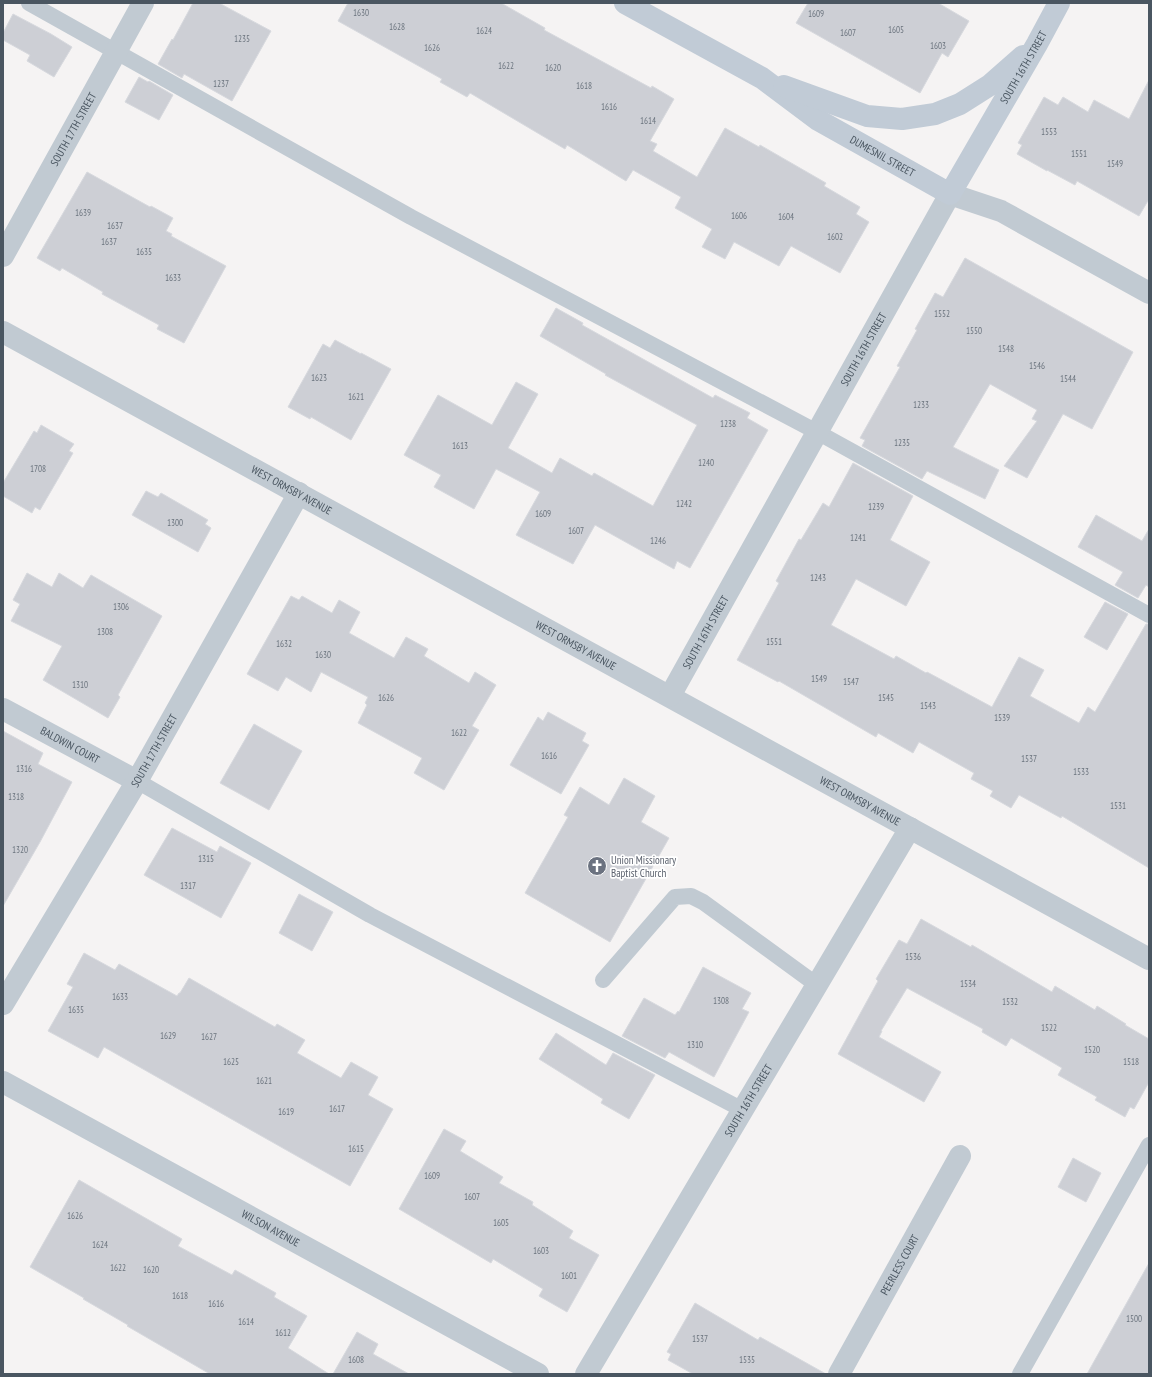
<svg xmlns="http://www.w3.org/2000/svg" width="1152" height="1377" font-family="'PT Sans Narrow',sans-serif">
  <rect width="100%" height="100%" fill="#f5f3f3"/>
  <path fill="#cdcfd5" stroke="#d7d9de" d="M193 3H219L271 31 232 101 184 74 182 78 158 64 172 39 173 40Z
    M348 3H501L545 28 544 30 651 88 652 86 674 99 650 141 657 144 653 151 697 177 725 128 759 147 760 145 826 183 824 186 860 207 856 214 869 222 840 273 791 246 779 266 734 242 725 259 702 247 712 229 675 208 681 197 633 170 626 181 567 145 565 149 541 135 470 93 467 97 440 82 442 79 338 21Z
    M808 3H938L969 21 948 57 942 53 920 93 796 23Z
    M13 14 51 34 72 47 54 77 27 61 30 55 3 40V33Z
    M139 77 148 82 149 81 173 95 159 120 125 102Z
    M1149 80V199L1139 216 1077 181 1075 185 1047 170V171L1017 154 1022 145 1018 143 1044 97 1058 105 1063 97 1088 112 1094 100 1129 119Z
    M87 172 150 207 151 206 173 218 166 231 172 234 171 236 226 266 184 343 157 329 159 325 102 294 103 292 62 268 60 271 37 258Z
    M965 258 1133 352 1092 429 1063 414 1027 478 1004 466 1037 421 1032 419 1037 410 990 384 953 447 999 470 985 499 927 471 922 479 862 446 865 440 860 438 900 367 897 366 917 330 915 329 935 293 943 297Z
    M556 308 583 323 582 325 713 398 715 395 750 413 747 418 768 430 690 568 677 561 674 569 595 525 573 564 516 535 540 492 496 469 474 509 434 487 441 475 404 455 438 395 492 425 516 382 538 394 508 448 552 473 560 458 592 476 594 473 653 506 697 425 605 375 606 374 540 336Z
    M335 340 361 354V353L391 369 351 440 311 417 310 419 288 407 323 344 330 348Z
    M41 425 74 444 69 451 73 453 40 510 35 507 32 513 3 496V483L34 431 37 433Z
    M853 463 913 496 890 540 930 562 906 606 856 579 831 625 894 659 896 656 926 673 927 672 992 707 1019 657 1044 670 1030 696 1079 723 1088 707 1095 712 1146 624H1149V868L1062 816 1061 818 1019 795 1011 808 990 796 993 791 971 779 974 773 919 742 913 753 878 733 876 737 779 681 778 682 737 660 779 583 776 581 799 539 801 540 823 503 829 507Z
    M146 491 158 497 161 493 208 520 205 524 211 528 198 552 132 515Z
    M1096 515 1142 541 1149 529V587L1146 585 1138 598 1115 585 1123 572 1078 547Z
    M27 573 52 587 59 573 83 588 91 575 162 616 118 695 120 697 108 718 43 680 62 646 11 621 20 604 13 600Z
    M291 596 299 600 302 596 332 613 339 600 360 612 349 633 394 658 406 637 428 649 424 656 469 683 475 672 496 685 472 726 479 730 444 790 414 773 422 758 358 723 367 705 365 703 368 697 321 672 311 692 286 677 278 691 247 674Z
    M1105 602 1128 614 1107 650 1084 637Z
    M548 712 586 733 582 741 589 745 561 794 510 765 538 717 543 721Z
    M254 724 302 751 269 810 220 783Z
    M3 731 43 753 38 764 72 782 40 842 3 906Z
    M624 778 655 796 641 822 669 838 610 942 525 893 568 817 564 815 580 787 609 805Z
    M172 828 217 852 220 846 251 863 221 918 144 875Z
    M299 894 333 912 312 951 279 933Z
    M921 919 971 947 972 945 1052 992 1055 986 1095 1010 1097 1006 1126 1024 1125 1025 1149 1039V1082L1134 1109 1130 1107 1125 1117 1095 1100 1097 1097 1058 1075 1062 1068 1011 1038 1006 1046 982 1032 983 1029 907 988 881 1031H882L879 1037 941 1072 924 1102 838 1054 878 981 876 979 899 940 907 944Z
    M84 953 115 970 119 964 177 996 179 993H180L189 978 275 1027 277 1024 305 1040 297 1053 341 1078 351 1062 378 1077 368 1095 393 1109 350 1186 104 1047 98 1058 48 1031 73 987 67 984Z
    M703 967 751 993 742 1009 749 1012 714 1077 669 1052 665 1058 622 1036 644 998 675 1015 678 1011 679 1012Z
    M556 1033 606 1065 613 1053 655 1075 629 1119 601 1103 603 1099 539 1059Z
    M444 1129 466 1141 460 1151 503 1177 499 1183 533 1202 532 1205 573 1231 569 1238 599 1255 567 1312 539 1296 543 1289 493 1259 491 1263 399 1209Z
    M1073 1158 1101 1173 1086 1202 1058 1187Z
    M79 1180 182 1239 178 1246 232 1275 235 1270 276 1293 274 1297 307 1316 288 1348 329 1374H210L127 1326 128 1325 83 1299 84 1298 30 1267Z
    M1149 1263V1374H1087Z
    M695 1303 758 1340 760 1337 826 1374H693L668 1360 671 1354 667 1352Z
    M357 1332 378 1344 373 1354 409 1374H333Z"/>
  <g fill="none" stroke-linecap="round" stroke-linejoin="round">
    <path stroke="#c1cad2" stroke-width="16" d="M29 3 411 217 817 432 1149 615
      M137 781 370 915 743 1110
      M603 980 675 897 691 896 703 902 817 985
      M1020 1374 1149 1145"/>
    <g stroke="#c1cad2" stroke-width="22">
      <path id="s1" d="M3 256 143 3"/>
      <path id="s2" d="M3 332 1149 959"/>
      <path id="s3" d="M670 696 950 194 1001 211 1149 293"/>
      <path id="s4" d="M3 709 137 781"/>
      <path id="s5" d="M3 1004 137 781 299 493"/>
      <path id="s6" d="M3 1082 538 1374"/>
      <path id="s7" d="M586 1374 910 828"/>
      <path id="s8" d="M839 1374 960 1156"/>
    </g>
    <g stroke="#c1cbd6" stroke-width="22">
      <path id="s9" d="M625 3 762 78 818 120 950 194 1037 44 1059 3"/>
      <path d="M784 86 867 116 902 119 935 114 960 104 990 85 1023 56"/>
    </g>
  </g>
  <defs>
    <g id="church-disc" transform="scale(1)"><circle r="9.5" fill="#6b7280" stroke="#fff"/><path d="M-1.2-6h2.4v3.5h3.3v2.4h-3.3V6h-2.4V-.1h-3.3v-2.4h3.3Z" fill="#fff"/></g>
  </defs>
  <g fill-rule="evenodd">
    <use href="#church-disc" x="597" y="866"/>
  </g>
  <g text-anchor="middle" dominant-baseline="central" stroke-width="3.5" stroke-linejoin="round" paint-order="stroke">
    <g font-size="9" fill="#6b747e">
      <text x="361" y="12">1630</text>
      <text x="816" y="13">1609</text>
      <text x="397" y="26">1628</text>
      <text x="896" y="29">1605</text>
      <text x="484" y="30">1624</text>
      <text x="848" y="32">1607</text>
      <text x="242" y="38">1235</text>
      <text x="938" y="45">1603</text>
      <text x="432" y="47">1626</text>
      <text x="506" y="65">1622</text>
      <text x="553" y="67">1620</text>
      <text x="221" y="83">1237</text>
      <text x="584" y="85">1618</text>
      <text x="609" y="106">1616</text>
      <text x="648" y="120">1614</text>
      <text x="1049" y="131">1553</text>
      <text x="1079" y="153">1551</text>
      <text x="1115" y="163">1549</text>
      <text x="83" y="212">1639</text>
      <text x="739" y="215">1606</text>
      <text x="786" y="216">1604</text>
      <text x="115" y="225">1637</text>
      <text x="835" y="236">1602</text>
      <text x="109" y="241">1637</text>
      <text x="144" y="251">1635</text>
      <text x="173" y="277">1633</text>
      <text x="942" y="313">1552</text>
      <text x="974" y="330">1550</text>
      <text x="1006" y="348">1548</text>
      <text x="1037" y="365">1546</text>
      <text x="319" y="377">1623</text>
      <text x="1068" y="378">1544</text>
      <text x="356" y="396">1621</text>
      <text x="921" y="404">1233</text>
      <text x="728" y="423">1238</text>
      <text x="902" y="442">1235</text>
      <text x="460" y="445">1613</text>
      <text x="706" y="462">1240</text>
      <text x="38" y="468">1708</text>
      <text x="684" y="503">1242</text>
      <text x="876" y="506">1239</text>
      <text x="543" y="513">1609</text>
      <text x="175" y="522">1300</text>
      <text x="576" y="530">1607</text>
      <text x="858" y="537">1241</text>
      <text x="658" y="540">1246</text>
      <text x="818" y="577">1243</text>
      <text x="121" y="606">1306</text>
      <text x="105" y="631">1308</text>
      <text x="774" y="641">1551</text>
      <text x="284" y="643">1632</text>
      <text x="323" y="654">1630</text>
      <text x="819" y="678">1549</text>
      <text x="851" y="681">1547</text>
      <text x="80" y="684">1310</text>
      <text x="386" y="697">1626</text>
      <text x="886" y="697">1545</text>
      <text x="928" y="705">1543</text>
      <text x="1002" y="717">1539</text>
      <text x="459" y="732">1622</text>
      <text x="549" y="755">1616</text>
      <text x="1029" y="758">1537</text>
      <text x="24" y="768">1316</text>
      <text x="1081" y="771">1533</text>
      <text x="16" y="796">1318</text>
      <text x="1118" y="805">1531</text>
      <text x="20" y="849">1320</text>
      <text x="206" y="858">1315</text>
      <text x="188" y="885">1317</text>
      <text x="913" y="956">1536</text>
      <text x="968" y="983">1534</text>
      <text x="120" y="996">1633</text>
      <text x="721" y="1000">1308</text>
      <text x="1010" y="1001">1532</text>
      <text x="76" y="1009">1635</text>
      <text x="1049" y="1027">1522</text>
      <text x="168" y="1035">1629</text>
      <text x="209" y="1036">1627</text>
      <text x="695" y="1044">1310</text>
      <text x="1092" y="1049">1520</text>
      <text x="231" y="1061">1625</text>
      <text x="1131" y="1061">1518</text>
      <text x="264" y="1080">1621</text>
      <text x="337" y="1108">1617</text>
      <text x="286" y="1111">1619</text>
      <text x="356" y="1148">1615</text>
      <text x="432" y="1175">1609</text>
      <text x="472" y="1196">1607</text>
      <text x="75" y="1215">1626</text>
      <text x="501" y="1222">1605</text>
      <text x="100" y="1244">1624</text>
      <text x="541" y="1250">1603</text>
      <text x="118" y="1267">1622</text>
      <text x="151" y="1269">1620</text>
      <text x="569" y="1275">1601</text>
      <text x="180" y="1295">1618</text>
      <text x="216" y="1303">1616</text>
      <text x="1134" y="1318">1500</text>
      <text x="246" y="1321">1614</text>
      <text x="283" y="1332">1612</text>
      <text x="700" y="1338">1537</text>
      <text x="356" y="1359">1608</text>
      <text x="747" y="1359">1535</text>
    </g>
    <g font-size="11" fill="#4a5661" stroke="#fff">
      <text stroke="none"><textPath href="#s9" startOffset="524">SOUTH 16TH STREET</textPath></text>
      <text stroke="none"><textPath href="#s1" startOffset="145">SOUTH 17TH STREET</textPath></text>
      <text stroke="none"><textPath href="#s9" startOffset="300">DUMESNIL STREET</textPath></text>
      <text stroke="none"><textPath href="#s3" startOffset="397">SOUTH 16TH STREET</textPath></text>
      <text stroke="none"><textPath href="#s2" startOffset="329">WEST ORMSBY AVENUE</textPath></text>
      <text stroke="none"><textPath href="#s3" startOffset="73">SOUTH 16TH STREET</textPath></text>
      <text stroke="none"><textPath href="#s2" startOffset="653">WEST ORMSBY AVENUE</textPath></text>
      <text stroke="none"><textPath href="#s4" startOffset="76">BALDWIN COURT</textPath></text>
      <text stroke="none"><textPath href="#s5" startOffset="295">SOUTH 17TH STREET</textPath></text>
      <text stroke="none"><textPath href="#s2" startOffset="977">WEST ORMSBY AVENUE</textPath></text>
      <text stroke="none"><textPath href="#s7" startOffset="318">SOUTH 16TH STREET</textPath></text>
      <text stroke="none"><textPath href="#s6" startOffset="305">WILSON AVENUE</textPath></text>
      <text stroke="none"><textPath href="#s8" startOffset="125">PEERLESS COURT</textPath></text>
    </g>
    <g font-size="11" fill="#5b616d" stroke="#fff" text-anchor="start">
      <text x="611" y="860">Union Missionary<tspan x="611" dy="13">Baptist Church</tspan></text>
    </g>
  </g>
  <rect width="1152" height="1377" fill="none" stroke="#4a5661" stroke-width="8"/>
</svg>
